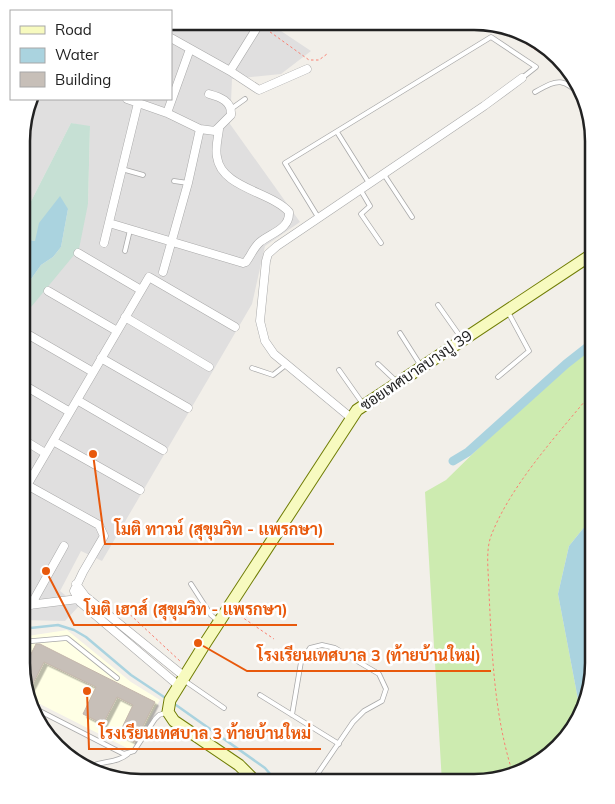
<svg xmlns="http://www.w3.org/2000/svg" width="615" height="804" font-family="Mulish,Sarabun,sans-serif">
  <defs>
    <filter id="shadow"><feDropShadow dx="3.5" dy="3.5" stdDeviation="0" flood-color="#0004"/></filter>
  </defs>
  <rect width="100%" height="100%" fill="#f2efe9"/>
  <path fill="#e0dfdf" d="M272 25 311 51 281 74 232 79 230 124 300 222 265 246 252 304 102 561 81 551 60 591 79 606 65 621 21 620 22 317 88 204 90 127 71 123 22 219V125L31 99H171V27Z"/>
  <path fill="#ffffe5" d="M67 630 131 682 160 700 131 750 30 699 21 663V637Z"/>
  <path fill="#cdebb0" d="M594 342V515L569 546 558 594 580 710 573 730 527 770 474 783H442L425 492 446 480 552 376Z"/>
  <path fill="#c6e0d4" d="M71 123 90 126 88 204 79 249 22 318V292L41 265 53 257 61 247 68 209 35 241 30 240 22 254V219Z"/>
  <path fill="#aad3df" d="M60 196 68 209 61 247 53 257 41 265 22 292V254L30 240 35 241 39 223Z
    M594 515 593 671 580 710 558 594 569 546Z"/>
  <g fill="none" stroke-linecap="round" stroke-linejoin="round">
    <path stroke="#aad3df" stroke-width="2.5" d="M21 629 58 625 74 630 86 637 131 675 164 697
      M176 705 265 768 277 782"/>
    <path stroke="#aad3df" stroke-width="9" d="M453 461 468 452 566 364 594 342"/>
  </g>
  <path fill="#c7bfb8" stroke="#c4b6ab" filter="url(#shadow)" d="M36 644H40L155 702 135 742 119 734 133 705 117 697 103 724 83 714 96 687 44 662 28 693 23 670Z"/>
  <g fill="none" stroke-linecap="round" stroke-linejoin="round">
    <g stroke="#a9a9a9" stroke-width="5.5">
      <path id="lane" d="M535 92C560 78 562 78 584 98
        M231 109 245 99
        M337 132 369 183
        M122 169 143 175
        M383 173 412 217
        M174 181 188 183
        M360 189 370 206 361 214 381 243
        M318 217 285 163 491 37 536 67 522 78
        M125 251 130 230
        M438 305 462 339
        M400 333 421 366
        M378 364 397 382
        M252 368 273 375 287 364
        M339 370 363 404
        M498 377 529 351 508 312
        M191 584 211 615 218 621
        M21 642 67 638 117 678
        M185 681 224 708
        M260 695 339 744
        M32 707 116 750 124 754 134 751 155 719 159 715 168 712
        M292 715 301 662 310 648 322 645 335 648 379 674 386 689 382 701 364 711 353 722 312 782
        M88 768C101 760 116 764 128 754"/>
    </g>
    <g stroke="#a9a9a9" stroke-width="9">
      <path id="street" d="M171 38 230 71 259 90 307 69
        M230 71 258 26
        M127 99 167 113
        M200 129 215 131 231 115C232 101 220 97 209 94
        M109 223 243 263 246 262C251 255 254 247 260 242 271 233 290 229 289 212 272 192 221 188 217 157 215 148 218 138 219 129
        M104 243 138 103
        M78 253 141 290
        M163 272 188 183 200 129 167 113 190 49
        M48 291 117 331
        M125 317 209 367
        M22 331 93 372
        M101 358 188 408
        M22 384 70 412
        M77 400 163 450
        M350 417 274 354 265 341 260 321 266 261 268 254 277 246 484 106 522 78
        M22 439 45 453
        M53 441 140 490
        M27 485 99 525 104 536 83 572 74 591 80 602 179 686
        M22 494 149 277 235 327
        M22 529 26 522
        M76 584 85 596 185 677
        M31 605 64 546
        M21 606 78 599"/>
    </g>
    <g stroke="#707d05" stroke-width="13">
      <path id="secondary" d="M256 782 239 765 174 721 168 712 170 700 206 642 357 410 594 253"/>
    </g>
    <path stroke="#fa8072" stroke-width="1" stroke-dasharray="2.5 2.5" stroke-linecap="butt" d="M500 27 550 59
      M266 29 309 60H319L327 54
      M123 608 181 662
      M236 613 274 639
      M513 774C494 715 492 654 489 593 489 576 485 552 491 536 511 484 559 433 594 390"/>
    <use href="#lane" stroke="#fff" stroke-width="4"/>
    <use href="#street" stroke="#fff" stroke-width="8"/>
    <use href="#secondary" stroke="#f7fabf" stroke-width="11"/>
  </g>
  <g text-anchor="middle" dominant-baseline="central" stroke-width="5" stroke-linejoin="round" paint-order="stroke">
    <g font-size="15" fill="#222" stroke="#fff">
      <text transform="translate(416 370) rotate(-34)">ซอยเทศบาลบางปู 39</text>
    </g>
  </g>
  <path d="M0 0H615V804H0ZM141 30H474A111 111 0 0 1 585 141V663A111 111 0 0 1 474 774H141A111 111 0 0 1 30 663V141A111 111 0 0 1 141 30Z" fill="#fff" fill-rule="evenodd"/>
  <path fill="none" stroke="#222" stroke-width="2.5" d="M141 30H474A111 111 0 0 1 585 141V663A111 111 0 0 1 474 774H141A111 111 0 0 1 30 663V141A111 111 0 0 1 141 30Z"/>
  <path fill="none" stroke="#e8590c" stroke-width="2" d="M93 454L105 544H334M46 571L74 625H297M198 643L247 671H491M87 691L89 749H321"/>
  <g fill="#e8590c" stroke="#fff" stroke-width="2">
    <circle cx="93" cy="454" r="5"/>
    <circle cx="46" cy="571" r="5"/>
    <circle cx="198" cy="643" r="5"/>
    <circle cx="87" cy="691" r="5"/>
  </g>
  <g font-size="16" text-anchor="middle" font-weight="bold" fill="#e8590c" stroke="#fff" stroke-width="5" stroke-linejoin="round" paint-order="stroke">
    <text x="219" y="535">โมติ ทาวน์ (สุขุมวิท - เเพรกษา)</text>
    <text x="186" y="615">โมติ เฮาส์ (สุขุมวิท - เเพรกษา)</text>
    <text x="369" y="661">โรงเรียนเทศบาล 3 (ท้ายบ้านใหม่)</text>
    <text x="205" y="739">โรงเรียนเทศบาล 3 ท้ายบ้านใหม่</text>
  </g>
  <rect x="10" y="10" width="162" height="90" fill="#ffffff" stroke="#a7a7a7"/>
  <rect x="20" y="26" width="25" height="8" fill="#f7fabf" stroke="#a7a7a7"/>
  <text x="55" y="35" font-size="15" fill="#222222">Road</text>
  <rect x="20" y="48" width="25" height="15" fill="#aad3df" stroke="#a7a7a7"/>
  <text x="55" y="60" font-size="15" fill="#222222">Water</text>
  <rect x="20" y="72" width="25" height="15" fill="#c7bfb8" stroke="#a7a7a7"/>
  <text x="55" y="85" font-size="15" fill="#222222">Building</text>
</svg>
